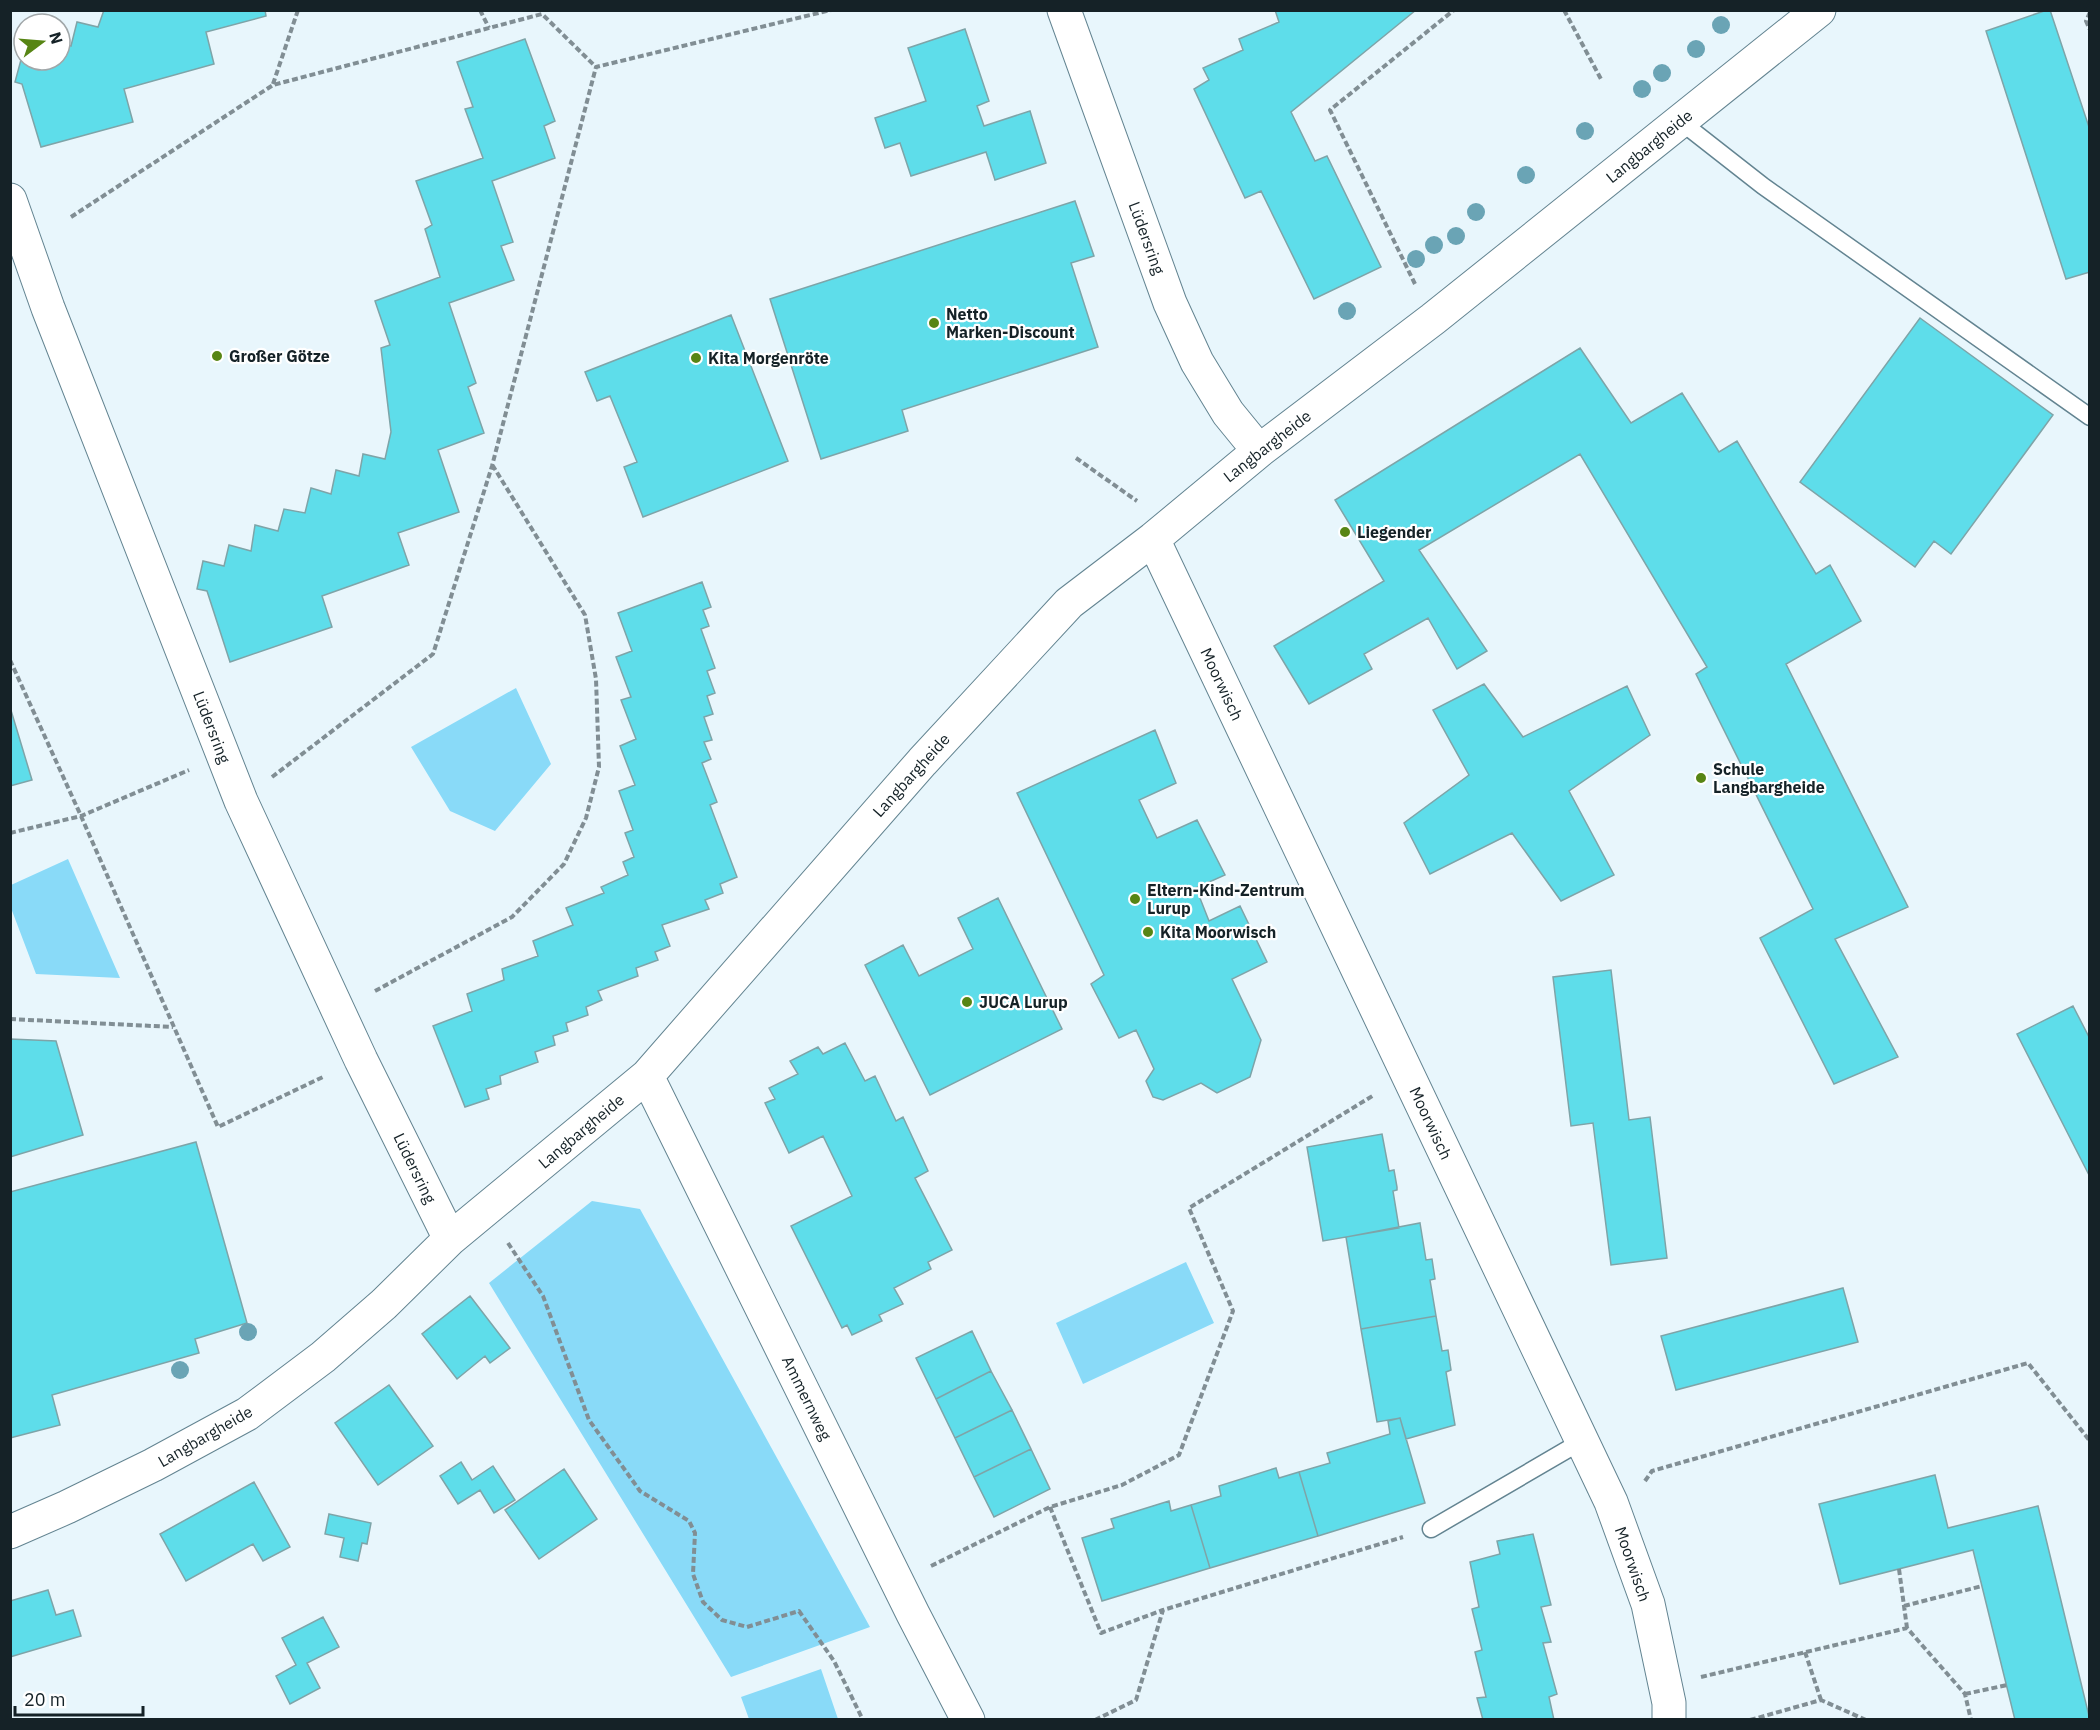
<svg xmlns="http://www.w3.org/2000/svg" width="2100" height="1730" font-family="'IBM Plex Sans',sans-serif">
  <rect width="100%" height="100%" fill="#e8f6fc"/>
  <path fill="#89daf8" d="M516 688 551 764 495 831 450 811 411 747Z
    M68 859 120 978 36 974 11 908V885Z
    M592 1201 640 1209 870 1627 731 1677 489 1283Z
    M1186 1262 1214 1323 1083 1384 1056 1323Z
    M821 1669 838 1719H749L741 1697Z"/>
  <path fill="#5eddea" stroke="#7ea4a8" stroke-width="1.5" d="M104 10H265L266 16 206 32 214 64 124 89 133 122 41 147 22 84 15 82 22 56H24V60H60V42L71 46 77 22 98 27Z
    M1416 10 1291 112 1315 161 1327 156 1381 267 1314 299 1261 191 1245 198 1194 89 1209 80 1203 68 1243 50 1239 39 1279 22 1275 10Z
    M2047 10H2050L2090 130V272L2066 279 1986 31Z
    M965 29 989 101 977 106 984 126 1030 111 1046 163 995 180 986 152 911 176 900 143 885 148 875 118 926 101 908 48Z
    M525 39 555 121 544 126 555 158 492 181 513 242 501 246 514 280 449 303 476 383 468 387 484 433 438 450 459 512 398 533 409 565 322 596 332 627 230 662 207 591 197 589 203 561 224 566 229 545 251 551 255 525 278 531 284 509 305 513 311 488 331 494 336 470 359 476 363 454 385 459 391 432 381 348 390 345 375 301 440 277 425 229 432 225 416 181 483 158 465 109 473 107 457 62Z
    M1075 201 1094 256 1071 263 1098 347 902 410 908 431 821 459 770 299Z
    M731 315 788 461 643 517 624 467 637 462 610 396 597 401 585 372Z
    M1920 318 2053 415 1951 554 1934 541 1915 567 1800 482Z
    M1580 348 1631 423 1682 393 1719 452 1737 441 1816 574 1830 565 1861 621 1786 664 1908 907 1835 939 1898 1057 1834 1084 1760 938 1813 909 1696 674 1707 667 1580 454 1419 550 1487 651 1457 669 1428 618 1364 654 1372 669 1309 704 1274 646 1384 581 1335 500Z
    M702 582 711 607 703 610 709 626 701 629 715 668 707 671 715 693 707 696 713 714 704 717 712 740 704 742 711 759 702 763 717 802 710 805 737 877 720 884 723 893 705 900 709 909 662 925 670 946 655 952 658 960 636 968 638 976 598 991 602 1000 586 1007 588 1015 566 1023 568 1031 553 1036 555 1045 535 1052 538 1062 500 1076 501 1084 486 1089 489 1099 465 1107 433 1026 472 1011 467 994 504 980 502 969 538 956 533 941 573 925 566 908 604 893 601 887 628 875 623 862 634 857 625 833 633 830 619 791 635 785 620 746 636 739 621 700 631 697 616 657 632 651 618 613Z
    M1484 684 1523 737 1627 686 1650 735 1569 791 1614 875 1561 901 1512 833 1430 874 1404 823 1469 775 1433 710Z
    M10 707 32 780 10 786Z
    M1155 730 1176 783 1139 800 1157 838 1197 820 1225 875 1196 888 1209 921 1240 906 1267 962 1232 979 1261 1040 1250 1077 1217 1093 1201 1083 1163 1100 1153 1097 1146 1081 1154 1069 1136 1030 1119 1038 1091 984 1104 975 1017 793Z
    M998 898 1062 1029 930 1095 865 965 903 945 919 976 973 949 958 918Z
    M1611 970 1629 1120 1650 1117 1667 1258 1611 1265 1593 1123 1571 1126 1553 977Z
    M2073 1006 2090 1039V1177L2017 1034Z
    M10 1039 56 1041 83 1135 10 1157Z
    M845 1043 865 1081 875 1076 896 1121 903 1117 928 1171 915 1178 952 1250 928 1262 931 1269 894 1288 903 1304 879 1315 882 1321 852 1335 847 1325 842 1328 791 1226 852 1196 823 1136 789 1153 765 1103 775 1099 769 1088 798 1074 790 1061 818 1047 823 1054Z
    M1382 1134 1389 1171 1394 1170 1397 1187V1190L1393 1191 1399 1228 1323 1241 1307 1147Z
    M196 1142 247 1323 195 1339 199 1353 52 1395 60 1425 10 1438V1192Z
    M1420 1223 1426 1260 1432 1259 1435 1279 1430 1280 1436 1316 1361 1329 1346 1237Z
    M1843 1288 1858 1342 1676 1390 1661 1336Z
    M470 1296 510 1348 490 1363 485 1356 457 1379 422 1334Z
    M1436 1316 1442 1351 1448 1350 1451 1370 1446 1372 1455 1425 1406 1439 1400 1418 1377 1422 1361 1329Z
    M972 1331 991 1371 936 1399 916 1358Z
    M991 1371 1012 1410 955 1438 936 1399Z
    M389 1385 433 1446 378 1485 335 1423Z
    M1012 1410 1031 1449 974 1477 955 1438Z
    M1400 1418 1425 1503 1318 1536 1299 1472 1330 1463 1327 1453 1390 1434 1388 1421Z
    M1031 1449 1050 1489 994 1517 974 1477Z
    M461 1462 472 1480 493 1466 515 1500 494 1513 480 1490 458 1504 440 1476Z
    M1276 1468 1279 1478 1299 1472 1318 1536 1210 1568 1191 1505 1221 1496 1219 1486Z
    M564 1469 597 1519 539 1559 505 1510Z
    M1935 1475 1948 1528 2038 1506 2090 1720H2015L1973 1550 1840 1584 1819 1504Z
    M254 1482 290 1547 263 1561 253 1544 186 1581 160 1534Z
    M1169 1501 1171 1511 1191 1505 1210 1568 1102 1601 1082 1538 1114 1528 1111 1519Z
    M329 1514 371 1523 367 1544 362 1543 358 1561 340 1557 344 1538 325 1534Z
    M1533 1534 1551 1605 1541 1607 1551 1642 1543 1643 1557 1694 1549 1697 1554 1720H1483L1477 1698 1486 1697 1475 1652 1482 1650 1472 1609 1479 1607 1470 1562 1500 1554 1497 1541Z
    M48 1590 56 1615 73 1610 81 1636 10 1657V1601Z
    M323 1617 339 1647 307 1663 320 1688 290 1704 276 1676 296 1665 282 1638Z"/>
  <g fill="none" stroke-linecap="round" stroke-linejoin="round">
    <g stroke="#638491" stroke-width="19">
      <path id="lane" d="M1680 121 1763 186 2090 417
        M1431 1529 1582 1441"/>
    </g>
    <g stroke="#638491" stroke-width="35">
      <path id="street" d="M1064 10 1170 303 1197 362 1228 413 1259 451
        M10 200 48 308 241 801 361 1060 450 1239
        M1153 539 1611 1502 1648 1604 1669 1703V1720
        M647 1076 913 1614 968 1720
        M10 1532 67 1507 153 1465 247 1414 323 1357 384 1304 450 1239 647 1076 922 762 1069 603 1153 539 1259 451 1433 319 1819 10"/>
    </g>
    <path stroke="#818e94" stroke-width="4" stroke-dasharray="6 3" stroke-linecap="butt" d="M480 10 489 28
      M1564 10 1602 81
      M2090 12 2086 21 2090 30
      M273 84 298 10
      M71 217 273 85 542 14 596 67
      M1415 284 1330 110 1454 10
      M1076 458 1137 501
      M10 660 81 816 218 1127 325 1076
      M272 777 433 654 492 466 596 67 831 10
      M10 833 81 816 189 770
      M375 991 512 917 564 864 586 818 599 767 596 679 585 615 493 466
      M10 1019 173 1027
      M508 1243 543 1296 589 1420 640 1491 689 1521 695 1533 693 1574 703 1602 722 1620 747 1627 799 1611 834 1661 863 1720
      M1645 1481 1652 1471 2028 1363 2090 1441
      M1050 1507 1101 1633 1163 1610
      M931 1566 1050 1507 1122 1485 1179 1455 1233 1311 1189 1208 1374 1095
      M1899 1569 1907 1628
      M1904 1606 1982 1586
      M1805 1652 1821 1700
      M1701 1677 1907 1628 1965 1694 1971 1720
      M1965 1694 2007 1685
      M1095 1720 1136 1700 1163 1610 1403 1537
      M1750 1720 1821 1700 1866 1720"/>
    <use href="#lane" stroke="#fff" stroke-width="16"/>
    <use href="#street" stroke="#fff" stroke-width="33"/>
  </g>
  <g fill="#6aa4b5">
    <circle cx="1721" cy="25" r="9"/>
    <circle cx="1696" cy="49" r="9"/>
    <circle cx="1662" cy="73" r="9"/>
    <circle cx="1642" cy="89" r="9"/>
    <circle cx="1585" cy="131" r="9"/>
    <circle cx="1526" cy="175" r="9"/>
    <circle cx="1476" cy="212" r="9"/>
    <circle cx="1456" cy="236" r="9"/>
    <circle cx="1434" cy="245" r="9"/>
    <circle cx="1416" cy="259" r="9"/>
    <circle cx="1347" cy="311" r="9"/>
    <circle cx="248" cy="1332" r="9"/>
    <circle cx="180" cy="1370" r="9"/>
  </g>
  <g fill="#578514" stroke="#fff" stroke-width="2">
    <circle cx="934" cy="323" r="6"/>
    <circle cx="217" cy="356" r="6"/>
    <circle cx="696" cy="358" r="6"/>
    <circle cx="1345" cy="532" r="6"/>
    <circle cx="1701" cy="778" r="6"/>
    <circle cx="1135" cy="899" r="6"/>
    <circle cx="1148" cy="932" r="6"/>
    <circle cx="967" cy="1002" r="6"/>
  </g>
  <g text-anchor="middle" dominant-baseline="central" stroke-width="4.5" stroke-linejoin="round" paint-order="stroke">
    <g font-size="16" fill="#152227" stroke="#fff">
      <text transform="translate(1649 146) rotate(-39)">Langbargheide</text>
      <text transform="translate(1147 238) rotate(70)">Lüdersring</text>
      <text transform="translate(1267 446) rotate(-38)">Langbargheide</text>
      <text transform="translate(1222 684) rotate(65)">Moorwisch</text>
      <text transform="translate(212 727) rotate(69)">Lüdersring</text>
      <text transform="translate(911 775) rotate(-48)">Langbargheide</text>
      <text transform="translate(1431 1123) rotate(65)">Moorwisch</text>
      <text transform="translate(581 1131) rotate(-40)">Langbargheide</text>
      <text transform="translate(415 1168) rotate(64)">Lüdersring</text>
      <text transform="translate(807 1398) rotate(64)">Ammernweg</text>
      <text transform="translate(205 1436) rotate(-30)">Langbargheide</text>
      <text transform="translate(1633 1564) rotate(71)">Moorwisch</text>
    </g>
    <g font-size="16" font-weight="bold" fill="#152227" stroke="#fff" text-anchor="start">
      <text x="946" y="314">Netto<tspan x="946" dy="18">Marken-Discount</tspan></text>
      <text x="229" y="356">Großer Götze</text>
      <text x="708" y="358">Kita Morgenröte</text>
      <text x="1357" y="532">Liegender</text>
      <text x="1713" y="769">Schule<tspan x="1713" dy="18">Langbargheide</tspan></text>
      <text x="1147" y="890">Eltern-Kind-Zentrum<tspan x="1147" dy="18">Lurup</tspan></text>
      <text x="1160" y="932">Kita Moorwisch</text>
      <text x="979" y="1002">JUCA Lurup</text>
    </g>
  </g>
  <rect width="2100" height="1730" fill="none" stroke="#152227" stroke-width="24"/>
  <g transform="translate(42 42) rotate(74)"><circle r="28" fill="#ffffff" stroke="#a1a7a9" stroke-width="1.5"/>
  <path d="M0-4.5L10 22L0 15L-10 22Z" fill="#578514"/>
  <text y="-9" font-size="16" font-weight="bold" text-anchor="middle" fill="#152227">N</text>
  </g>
  <path d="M15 1706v9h128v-9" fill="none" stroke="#152227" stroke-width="3"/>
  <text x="24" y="1706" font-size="18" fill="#152227" stroke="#ffffff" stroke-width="4.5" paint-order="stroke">20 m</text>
</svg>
